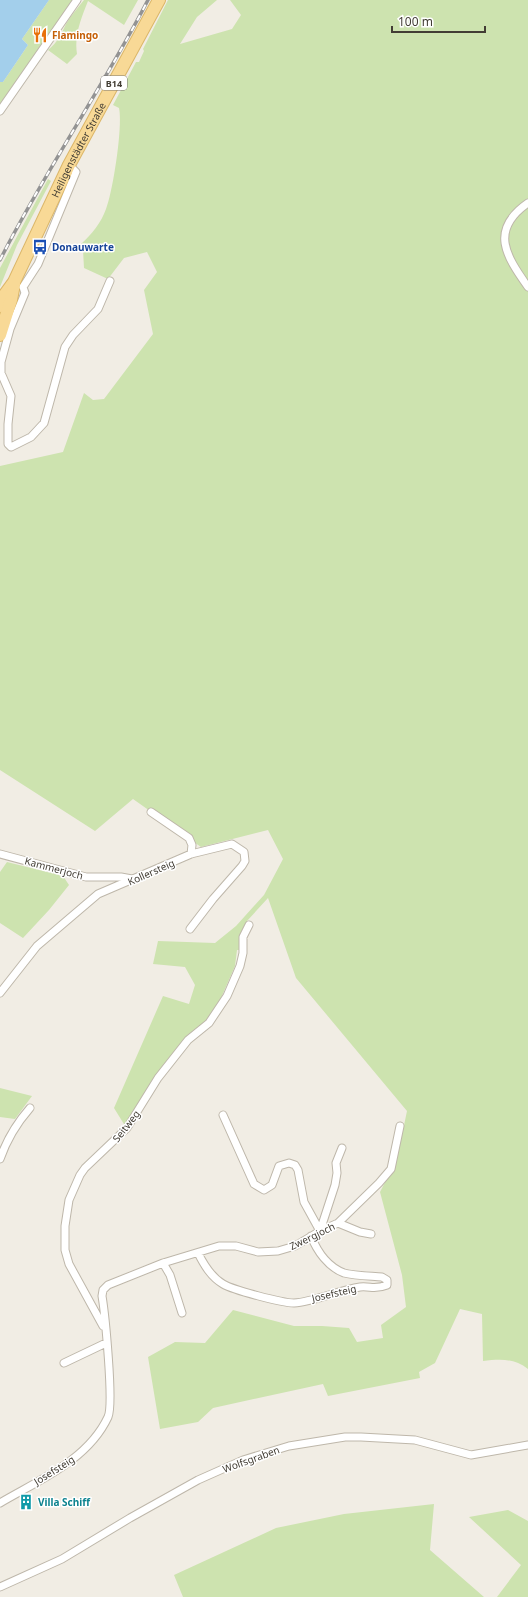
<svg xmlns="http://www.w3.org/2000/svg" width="528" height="1597" font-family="'Noto Sans',sans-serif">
  <rect width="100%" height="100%" fill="#f1ede4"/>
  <path fill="#cde3af" d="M49 0H73L0 104V82H3L28 45 22 39Z
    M84 0H138L124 25 88 1C81 19 74 35 77 54L67 64 48 50C58 42 61 34 66 24 71 15 78 8 84 0Z
    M168 0H217L197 17 180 44 232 29 241 15 230 0H528V1369C514 1358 500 1359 483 1361L482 1314 460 1309 435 1363 419 1372 420 1378 328 1396 323 1384 213 1408 198 1422 160 1429 148 1357 175 1342 205 1343 233 1310 294 1326H322L349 1328 357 1342 383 1338 381 1325 406 1307 402 1275 380 1192 397 1159 407 1111 296 978 268 898 247 921 241 950H237L235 966 211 1021 191 1037 157 1081 127 1129 114 1108 163 996 189 1004 195 985 185 967 153 964 158 941 215 943 236 926 264 895 283 859 268 830 201 847 133 799 95 831 0 770V466L63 452 84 393 93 400 104 399 153 334 144 290 157 272 147 252 124 258 108 279 84 268 83 250 81 244C92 234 101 223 106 209 113 191 123 126 119 108L113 105 136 62H139L144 51 143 49Z
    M48 179 51 181 17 245 0 287V268Z
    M7 862 63 876 69 885 49 910 23 938 0 923V872Z
    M0 1088 32 1096 15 1119 0 1117Z
    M434 1504 430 1550 484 1597H183L174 1575 276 1528 344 1514Z
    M508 1510 528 1521V1597H497L521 1565 469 1517Z"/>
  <path fill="#a3cfeb" d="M0 0H49L22 39 28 45 3 82H0Z"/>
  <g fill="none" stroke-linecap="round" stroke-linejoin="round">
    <g stroke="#beb7aa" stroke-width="9">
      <path id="street" d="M0 111 77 0
        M528 203C489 230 506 256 528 287
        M23 287 25 293 10 329 1 362V373L11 396 8 424V444L11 447 31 437 44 423 65 347 73 335 98 309 110 281
        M23 287 38 264 76 172 69 165
        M151 812 189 838 192 845 191 854
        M0 854 86 877H121L132 879
        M0 993 37 946 98 894 191 854 232 844 244 852 245 861 242 866 213 899 190 929
        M223 1115 254 1184 264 1190 272 1185 279 1166 289 1163 295 1165 298 1170 304 1202 320 1231
        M0 1159C7 1139 16 1124 30 1108
        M338 1223 360 1232 371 1234
        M320 1231 335 1185 337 1173 336 1163 342 1148
        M198 1253C204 1265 211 1277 223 1284 233 1290 282 1303 294 1303 314 1302 339 1290 360 1287 371 1286 375 1290 387 1285V1280L382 1277C371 1276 356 1276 344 1273 328 1267 317 1251 311 1236
        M163 1263 170 1275 182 1313
        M103 1326 69 1264 65 1250V1226L69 1200 80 1175 85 1168 127 1128 158 1078 188 1040 209 1023 227 996 240 966 243 953V937L249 925
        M64 1363 106 1343
        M0 1503C39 1480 88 1460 108 1417 114 1404 105 1314 102 1296L103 1290 108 1285 163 1263 219 1246H236L258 1252 278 1251 295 1246 320 1231 338 1223 379 1183 391 1169 400 1126
        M0 1587 62 1559 130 1518 198 1480 243 1460 289 1446 345 1437H361L415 1440 471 1455 528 1445"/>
    </g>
    <g stroke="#dbb668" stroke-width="14">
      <g id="primary">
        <path id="s1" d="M0 306 3 297 14 282 69 165 159 0"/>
        <path d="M0 335 11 300 14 284"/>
      </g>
    </g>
    <use href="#street" stroke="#fff" stroke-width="7"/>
    <use href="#primary" stroke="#f8d996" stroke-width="12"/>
    <g stroke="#939393" stroke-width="3.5">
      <path id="rail" d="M0 260C45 171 102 89 148 0"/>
    </g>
    <use href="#rail" stroke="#fff" stroke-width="2" stroke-dasharray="6" stroke-linecap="butt"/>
  </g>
  <defs>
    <g id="restaurant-bare" transform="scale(1.2)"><path d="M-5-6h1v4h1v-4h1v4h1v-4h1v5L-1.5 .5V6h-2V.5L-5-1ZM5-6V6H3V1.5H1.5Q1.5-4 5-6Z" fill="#e8710a" stroke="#fff" stroke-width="2.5" paint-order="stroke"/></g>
    <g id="bus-bare" transform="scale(1.2)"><path d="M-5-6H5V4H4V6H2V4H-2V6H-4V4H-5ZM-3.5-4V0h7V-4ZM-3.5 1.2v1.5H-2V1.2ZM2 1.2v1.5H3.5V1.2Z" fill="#1a4fb4" stroke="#fff" stroke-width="2.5" paint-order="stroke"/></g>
    <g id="building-bare" transform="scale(1.2)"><path d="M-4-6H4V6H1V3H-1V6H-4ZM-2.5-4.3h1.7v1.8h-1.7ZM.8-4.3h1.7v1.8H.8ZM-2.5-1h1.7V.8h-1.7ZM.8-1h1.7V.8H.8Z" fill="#0f9aa8" stroke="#fff" stroke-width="2.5" paint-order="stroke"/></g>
  </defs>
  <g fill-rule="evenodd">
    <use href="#restaurant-bare" x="40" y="35"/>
    <use href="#bus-bare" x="40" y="247"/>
    <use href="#building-bare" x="26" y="1502"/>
  </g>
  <g text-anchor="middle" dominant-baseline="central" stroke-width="3" stroke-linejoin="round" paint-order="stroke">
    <rect fill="#fff" stroke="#7b7771" stroke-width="1" x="101" y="76" width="26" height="14" rx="3"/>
    <g font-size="9" font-weight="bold" fill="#423d34">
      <text x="114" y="83">B14</text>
    </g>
    <g font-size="10" font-weight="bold" fill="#c56008" stroke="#fff" text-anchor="start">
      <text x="52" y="35">Flamingo</text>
    </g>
    <g font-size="10" fill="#423d34" stroke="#fff">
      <text stroke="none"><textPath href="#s1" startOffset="175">Heiligenstädter Straße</textPath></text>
      <text transform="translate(54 868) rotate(15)">Kammerjoch</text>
      <text transform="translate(151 872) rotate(-24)">Kollersteig</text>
      <text transform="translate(126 1126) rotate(-52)">Seitweg</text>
      <text transform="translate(312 1236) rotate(-26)">Zwergjoch</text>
      <text transform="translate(334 1293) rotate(-13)">Josefsteig</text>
      <text transform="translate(251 1459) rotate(-20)">Wolfsgraben</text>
      <text transform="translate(54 1470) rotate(-32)">Josefsteig</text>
    </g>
    <g font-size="10" font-weight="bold" fill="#164399" stroke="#fff" text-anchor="start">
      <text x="52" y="247">Donauwarte</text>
    </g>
    <g font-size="10" font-weight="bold" fill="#0d838f" stroke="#fff" text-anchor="start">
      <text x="38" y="1502">Villa Schiff</text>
    </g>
  </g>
  <path d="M392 26v6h93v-6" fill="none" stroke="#423d34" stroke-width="2"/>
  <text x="398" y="26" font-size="12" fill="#423d34" stroke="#ffffff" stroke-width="3" paint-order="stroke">100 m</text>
</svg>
